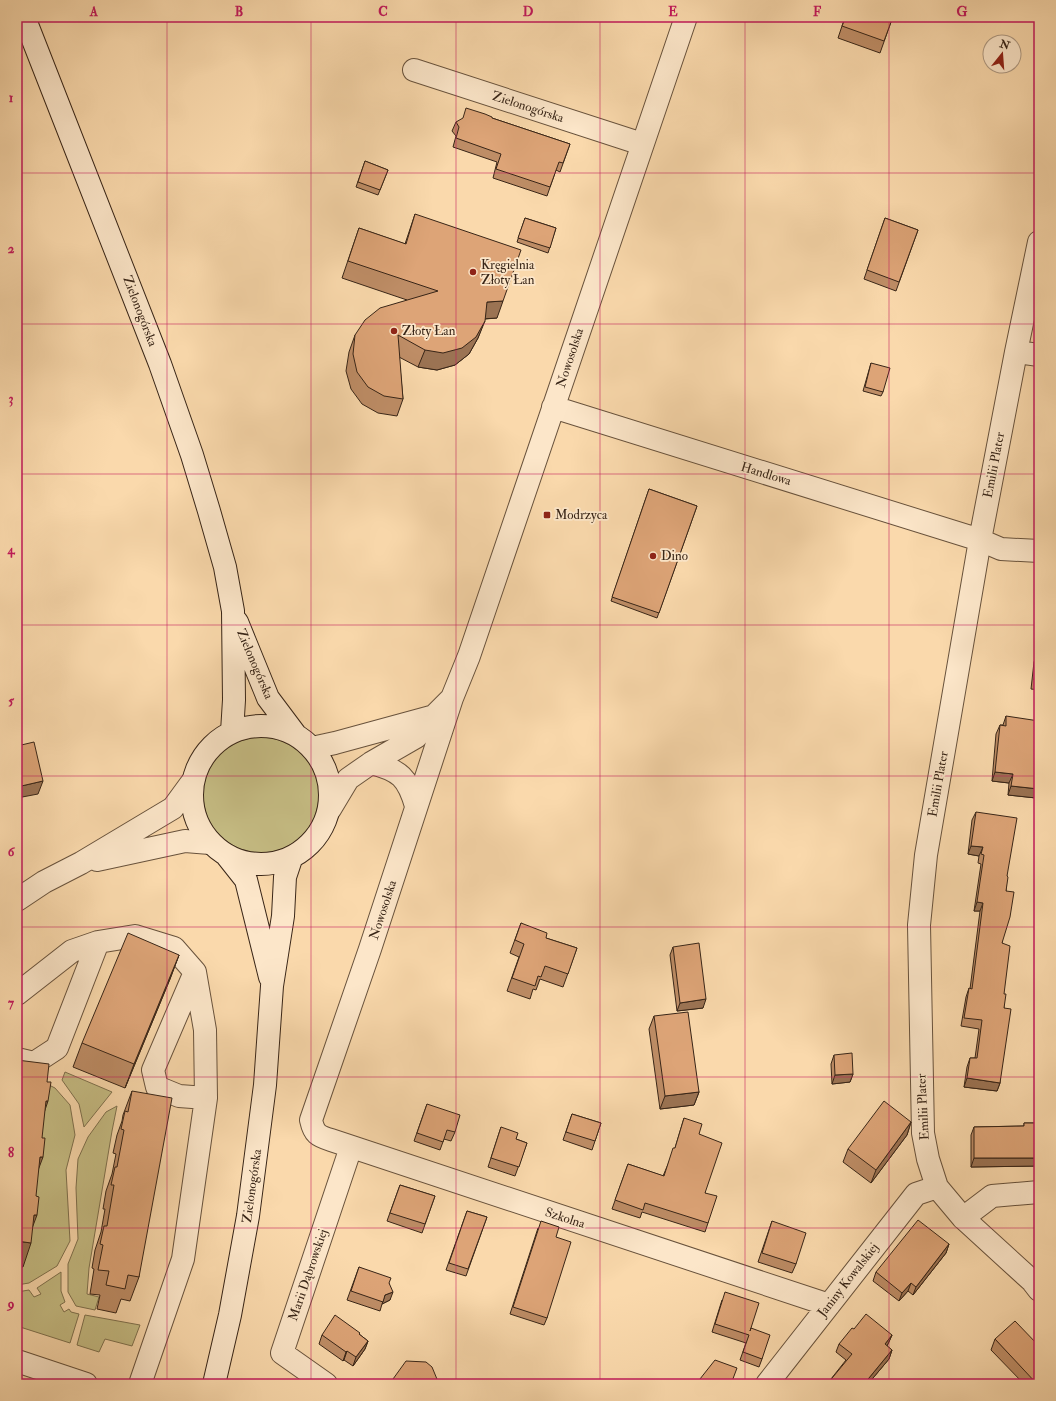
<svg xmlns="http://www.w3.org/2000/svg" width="1056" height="1401" font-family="'IM FELL Double Pica',serif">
  <rect width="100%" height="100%" fill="#fad9ac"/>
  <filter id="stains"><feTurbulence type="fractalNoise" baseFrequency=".005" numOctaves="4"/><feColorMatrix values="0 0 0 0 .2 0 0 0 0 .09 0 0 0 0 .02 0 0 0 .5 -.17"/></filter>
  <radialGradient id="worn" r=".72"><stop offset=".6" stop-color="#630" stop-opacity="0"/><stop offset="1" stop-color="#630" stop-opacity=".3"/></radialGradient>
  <path fill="#c6bd84" stroke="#7f714e" d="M203 795a58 58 0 1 1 116 0a58 58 0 1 1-116 0Z
    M65 1072 112 1092 84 1127 79 1104 62 1080Z
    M17 1076 37 1079 55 1088 70 1105 75 1135 66 1170 70 1241 57 1266 29 1283 17 1285V1268H21L30 1238Z
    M117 1106 112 1131 89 1268 87 1294 99 1297 95 1310 76 1306 68 1292V1264L78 1239 76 1188 78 1159 88 1137 106 1112Z
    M61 1272V1291L65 1302 60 1305 64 1312 69 1309 71 1312 79 1314 70 1343 17 1326V1292L29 1290 34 1297 41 1294 37 1288Z
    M85 1315 140 1325 132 1346 105 1339 99 1352 77 1345Z"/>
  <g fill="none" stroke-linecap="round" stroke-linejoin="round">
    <g stroke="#68523c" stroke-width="24">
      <path id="street" d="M414 70 642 144
        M1039 242 1016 352 980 540 926 855 919 925 923 1133 928 1159 937 1187 963 1218 1032 1281 1039 1290
        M1016 352 1039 355
        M553 407 980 540 1001 549 1039 551
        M452 698 370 949 311 1120C314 1134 318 1136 331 1140L829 1305
        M312 748 335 743 434 716
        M371 763C400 770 408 778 416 806
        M330 809 348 779 371 763 416 737 434 716 452 698 469 656 686 17
        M97 860 185 841 210 843
        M17 900 44 882 81 863 173 808 192 782
        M195 972 153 1070 157 1087 179 1096 206 1098
        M17 994 72 951 98 942 135 936 174 948 195 972 205 1030 206 1098 183 1259 140 1384
        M17 1059 34 1063 57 1048 98 942
        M963 1218 992 1196 1039 1192
        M17 1361 86 1384
        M326 1384 282 1353 351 1147
        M767 1384 916 1194 937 1187"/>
    </g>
    <g stroke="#382517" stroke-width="24">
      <path id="secondary" d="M24 17 160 364 192 455 209 511 225 567 233 611 234 700 232 732
        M237 622 268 698 295 734
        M192 795a69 69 0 1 1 138 0a69 69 0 1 1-138 0Z
        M227 856 246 880 270 977
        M214 1384 230 1315 248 1216 265 1085 272 986 283 916 285 877 291 859"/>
    </g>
    <use href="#street" stroke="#fce6c9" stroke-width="22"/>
    <use href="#secondary" stroke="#fce6c9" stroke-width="22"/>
  </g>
  <path fill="#be8d66" stroke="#382517" d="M845 17 887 20 891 22 880 53 838 38Z
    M492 118 570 144 560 172 556 170 547 196 493 178 497 162 453 147 456 136 452 131 456 122Z
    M365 161 388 170 378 195 356 187Z
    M415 214 497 318 485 319 478 338 469 354 455 365 437 370 418 367 399 357 403 399 397 416 378 413 362 404 351 389 346 371 349 352 355 335 407 300 342 278 359 228 405 244Z
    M525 218 556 228 548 253 517 242Z
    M885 218 918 230 896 291 864 279Z
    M871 363 883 392 881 396 863 391Z
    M1039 480V491L1037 490Z
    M649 489 697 506 657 618 611 601Z
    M1039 648V690L1031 689 1034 662Z
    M1006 716 1036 798 1008 795 1009 783 992 781 996 734 1000 725H1003Z
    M976 812 1007 876 1006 891 1002 943 1004 1008 1000 1083 997 1091 964 1087 967 1067 970 1058H975L979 1029 961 1026 966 997 969 988 970 989 980 911H974L981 864 978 863 979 856 968 854 972 820Z
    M521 923 546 938 577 948 563 987 540 979 536 990 533 989 530 999 507 991 519 957 510 953Z
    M673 947 703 1008 677 1011 670 955Z
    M179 955 170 979 125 1088 73 1067 82 1043Z
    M1039 1006V1022H1036Z
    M654 1016 699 1092 694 1105 660 1109 649 1029Z
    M834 1055 853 1074 850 1082 832 1084 831 1064Z
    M132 1091 139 1277 130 1301 121 1299 116 1313 97 1309 100 1295 90 1294 94 1269 92 1268 95 1250 101 1232 105 1209H103L106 1191 112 1174 116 1154 113 1153 117 1135 122 1121 123 1115Z
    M427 1104 455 1132 451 1141 444 1139 440 1150 414 1141Z
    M572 1114 601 1123 592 1150 563 1140Z
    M684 1118 699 1134 708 1223 705 1232 642 1212 640 1218 612 1209 628 1164 663 1176 675 1148Z
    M911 1122 907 1135 871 1183 843 1162 848 1149Z
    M1024 1123H1039V1166L971 1167V1135L974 1127 1024 1126Z
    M501 1127 516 1139 527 1143 515 1176 488 1167Z
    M400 1185 435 1196 422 1233 387 1221Z
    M467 1211 487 1217 466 1276 446 1270Z
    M772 1221 796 1264 792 1273 758 1262Z
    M538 1228 556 1237 547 1318 544 1325 510 1314Z
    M949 1244 946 1253 913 1295 908 1291 899 1301 873 1281 876 1272Z
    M359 1267 389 1283 390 1300 382 1304 380 1311 347 1300Z
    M722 1300 751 1328 762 1359 759 1367 740 1360 746 1343 712 1332Z
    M854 1329 892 1335 888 1344 887 1346 892 1350 889 1359 868 1384H827L846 1360 836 1352 839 1344Z
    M359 1334 368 1341 365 1349 353 1366 344 1360 343 1361 319 1344 322 1335Z
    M995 1339 1039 1384H1024L991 1350Z
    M393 1379 439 1384H391Z"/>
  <path fill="#9b7353" stroke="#382517" d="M503 301 497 318 481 319 487 302Z
    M485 321 478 338 469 354 455 365 437 370 418 367 425 350Z
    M995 772 1013 774 1009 783 992 781Z
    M43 781 38 794 17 798V787Z
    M1011 786 1039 789V790L1036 798 1008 795Z
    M971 846 983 847 979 856 968 854Z
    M977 902 983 903 980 911H974Z
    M179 955 170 979 125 1088 134 1064Z
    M706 999 703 1008 677 1011 680 1003Z
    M1039 1015V1022H1036Z
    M853 1074 850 1082 832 1084 835 1075Z
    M967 1078 1000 1083 997 1091 964 1087Z
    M699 1092 694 1105 660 1109 665 1096Z
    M46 1101H48L40 1125Z
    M911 1122 907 1135 871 1183 876 1170Z
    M40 1157H43L34 1181Z
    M974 1158H1039V1166L971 1167Z
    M34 1215H37L28 1239Z
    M17 1241 31 1243 23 1267 17 1266Z
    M949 1244 946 1253 913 1295 916 1287Z
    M911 1283 908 1291 899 1301 902 1293Z
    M393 1292 390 1300 382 1304 385 1295Z
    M892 1335 888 1344 881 1353 885 1344Z
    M368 1341 365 1349 353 1366 356 1357Z
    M892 1350 889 1359 868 1384H864Z
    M347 1351 344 1360 343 1361 346 1352Z"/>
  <path fill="#dda477" stroke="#382517" d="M846 17H888L887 20 891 22 884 41 842 26Z
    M466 108 485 114 492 117V118L570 144 563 163 559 162 550 187 496 169 501 154 456 138 459 127 456 122 463 118Z
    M365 161 388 170 380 190 358 182Z
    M415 214 521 250 503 301 487 302 485 321 476 337 462 348 443 353 425 350 398 335 403 399 384 396 368 387 357 372 353 354 355 335 365 320 380 308 438 291 348 261 359 228 406 244Z
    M525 218 556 228 550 248 518 238Z
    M885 218 918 230 899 282 867 270Z
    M871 363 890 368 883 392 865 387Z
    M649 489 697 506 659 613 612 597Z
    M1038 653H1039V681L1034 680Z
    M1006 716 1039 721V789L1011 786 1013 774 995 772 1000 725 1006 726Z
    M34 742 43 781 17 787V746Z
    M976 812 1017 818 1007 876 1008 877 1006 891 1014 892 1010 917 1002 943 1010 946 1004 994H1006L1004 1008 1011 1009 1000 1083 967 1078 970 1058H977L982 1020 964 1018 969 988 972 989 983 903 977 902 984 855 981 854 983 847 971 846Z
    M521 923 547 933 546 938 577 948 568 974 545 966 541 977 538 976 535 986 512 978 524 944 515 940Z
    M128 933 179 955 134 1064 82 1043Z
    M699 943 706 999 680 1003 673 947Z
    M688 1012 699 1092 665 1096 654 1016Z
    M852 1053 853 1074 835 1075 834 1055Z
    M17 1060 49 1064 47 1082H51L48 1101H46L42 1138H45L43 1157H40L36 1196 39 1197 37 1215H34L31 1243 17 1241Z
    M132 1091 172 1098 139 1277 128 1275 125 1289 106 1285 109 1271 98 1270 103 1245 100 1244 104 1226H107L114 1185H111L115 1167H117L124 1130 121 1129 125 1111 128 1112Z
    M884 1101 911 1122 876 1170 848 1149Z
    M427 1104 460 1115 455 1132 447 1130 443 1142 417 1133Z
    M572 1114 601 1123 595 1141 566 1132Z
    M684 1118 702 1124 699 1134 722 1143 705 1193 717 1196 708 1223 645 1203 643 1210 615 1200 628 1164 664 1176 673 1148H675Z
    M1024 1123H1039V1158H974V1127L1024 1126Z
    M501 1127 518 1133 516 1139 527 1143 519 1167 491 1158Z
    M400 1185 435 1196 425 1224 390 1213Z
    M467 1211 487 1217 468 1269 449 1263Z
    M918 1220 949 1244 916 1287 911 1283 902 1293 876 1272Z
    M541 1221 559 1227 556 1237 571 1242 547 1318 513 1307Z
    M772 1221 806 1233 796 1264 762 1253Z
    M359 1267 391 1278 389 1283 393 1292 385 1295 383 1302 351 1291Z
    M725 1292 759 1303 750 1331 751 1328 770 1335 762 1359 743 1352 749 1335 715 1324Z
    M866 1314 892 1335 885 1344 892 1350 864 1384H828V1383L852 1354 839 1344 852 1328 854 1329Z
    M335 1315 360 1333 359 1334 368 1341 356 1357 347 1351 346 1352 322 1335Z
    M1015 1321 1039 1346V1384H1037L995 1339Z
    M715 1360 737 1368 731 1384H696Z
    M406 1361 426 1362 432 1367 439 1384H400L393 1379Z"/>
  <path fill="none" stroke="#c2185b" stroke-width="1" stroke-opacity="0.55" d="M167 17V1384M311 17V1384M456 17V1384M600 17V1384M745 17V1384M889 17V1384M17 173H1039M17 324H1039M17 474H1039M17 625H1039M17 776H1039M17 927H1039M17 1077H1039M17 1228H1039"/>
  <g fill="#8f2418" stroke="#fce6c9" stroke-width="1.5">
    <circle cx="473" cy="272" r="4"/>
    <circle cx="394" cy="331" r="4"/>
    <rect x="543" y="511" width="8" height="8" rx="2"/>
    <circle cx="653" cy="556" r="4"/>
  </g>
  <g text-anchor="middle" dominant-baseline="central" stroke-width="3.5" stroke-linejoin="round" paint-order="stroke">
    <g font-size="13" fill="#382517" stroke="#fce6c9">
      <text transform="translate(528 107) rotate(18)">Zielonogórska</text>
      <text transform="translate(140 311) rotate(69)">Zielonogórska</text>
      <text transform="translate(570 358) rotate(-72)">Nowosolska</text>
      <text transform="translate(994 465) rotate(-79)">Emilii Plater</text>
      <text transform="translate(766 474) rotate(17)">Handlowa</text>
      <text transform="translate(255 664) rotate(67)">Zielonogórska</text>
      <text transform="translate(938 784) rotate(-80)">Emilii Plater</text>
      <text transform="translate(383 910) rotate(-72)">Nowosolska</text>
      <text transform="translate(923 1107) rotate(-93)">Emilii Plater</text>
      <text transform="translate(252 1186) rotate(-82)">Zielonogórska</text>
      <text transform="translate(565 1218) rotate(18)">Szkolna</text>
      <text transform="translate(308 1275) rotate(-71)">Marii Dąbrowskiej</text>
      <text transform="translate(848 1280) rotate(-52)">Janiny Kowalskiej</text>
    </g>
    <g font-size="13" fill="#382517" stroke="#fce6c9" text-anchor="start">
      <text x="481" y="265">Kręgielnia<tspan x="481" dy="15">Złoty Łan</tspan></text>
      <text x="402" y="331">Złoty Łan</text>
      <text x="555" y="515">Modrzyca</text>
      <text x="661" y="556">Dino</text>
    </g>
  </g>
  <rect width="1056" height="1401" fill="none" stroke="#fad9ac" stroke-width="44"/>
  <g transform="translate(1002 54) rotate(17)"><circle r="19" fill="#fce6c9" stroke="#ae9982"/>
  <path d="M0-3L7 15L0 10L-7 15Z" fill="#8f2418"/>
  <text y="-6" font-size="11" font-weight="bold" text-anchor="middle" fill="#382517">N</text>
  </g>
  <rect x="22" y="22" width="1012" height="1357" fill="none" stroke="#c2185b" stroke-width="1.5"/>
  <g font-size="13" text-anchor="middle" font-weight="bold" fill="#c2185b">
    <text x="94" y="16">A</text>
    <text x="239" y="16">B</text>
    <text x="383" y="16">C</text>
    <text x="528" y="16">D</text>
    <text x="673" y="16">E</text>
    <text x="817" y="16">F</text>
    <text x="962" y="16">G</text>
    <text x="11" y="102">1</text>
    <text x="11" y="253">2</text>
    <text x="11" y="403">3</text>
    <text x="11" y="554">4</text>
    <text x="11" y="705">5</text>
    <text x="11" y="856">6</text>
    <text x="11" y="1007">7</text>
    <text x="11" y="1157">8</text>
    <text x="11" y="1308">9</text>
  </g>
  <rect width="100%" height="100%" filter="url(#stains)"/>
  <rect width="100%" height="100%" fill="url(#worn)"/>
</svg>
